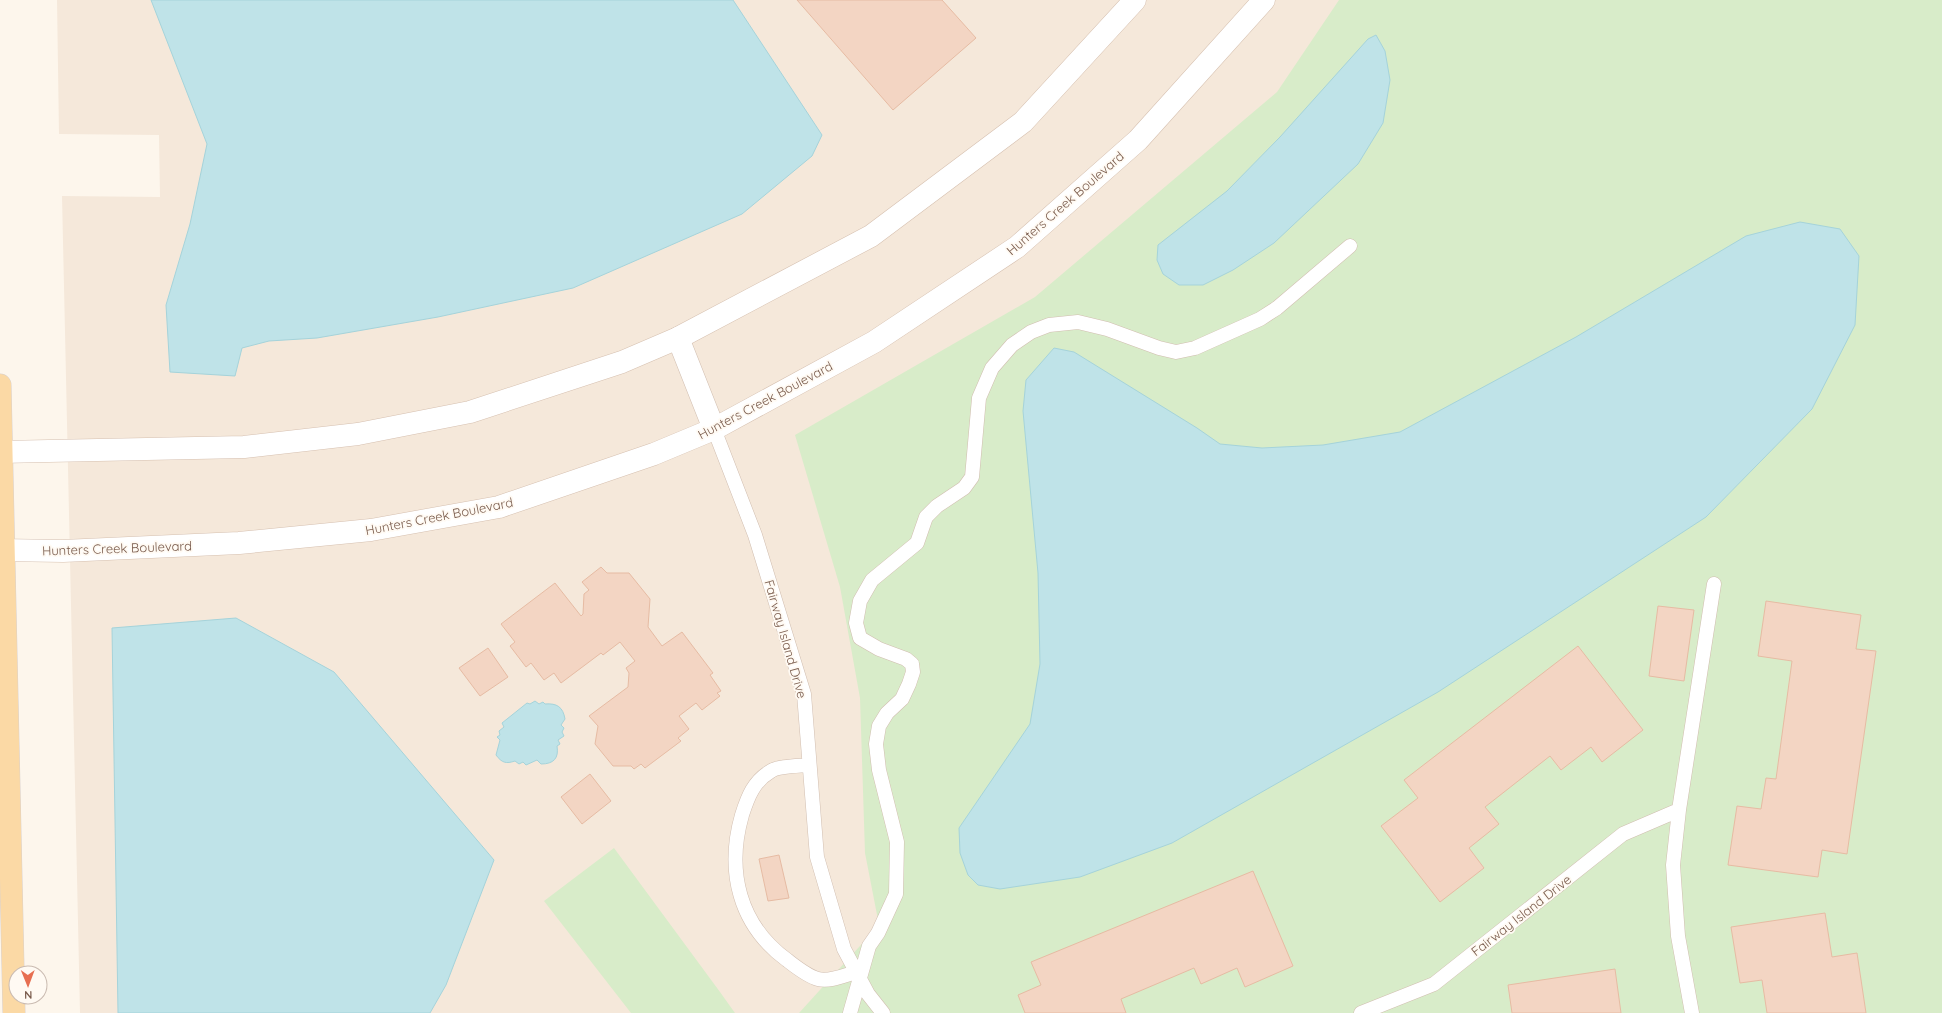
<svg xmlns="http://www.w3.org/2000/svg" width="1942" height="1013" font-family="Quicksand,sans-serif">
  <rect width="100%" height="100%" fill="#fdf6ec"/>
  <path fill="#f5e8da" d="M57 0H1942V1013H80L62 196 160 197 159 135 59 134Z"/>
  <path fill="#d8ecc9" d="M1339 0H1942V1013H799L879 925 865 853 860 698 840 587 795 435 1035 297 1277 92Z
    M614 848 720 992 735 1013H631L544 901Z"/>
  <path fill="#bfe3e8" stroke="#a5d3da" d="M151 0H733L822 135 812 156 742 214 573 288 438 317 317 338 269 341 242 348 235 376 170 372 166 305 190 224 207 144Z
    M1376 35 1385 51 1390 80 1383 123 1358 164 1274 243 1233 270 1203 285H1179L1163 274 1157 260 1158 245 1227 191 1280 137 1368 39Z
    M1800 222 1840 229 1859 256 1855 325 1812 409 1706 517 1438 692 1172 843 1080 877 1000 889 978 885 968 875 960 853 959 828 1030 724 1040 664 1038 573 1023 411 1026 380 1054 348 1074 352 1197 428 1220 444 1262 448 1323 445 1400 432 1576 337 1746 236Z
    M236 618 334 672 494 860 446 985 430 1013H118L112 628Z
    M535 701 539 704 543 702 545 704C557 703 563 707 565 719L561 725 564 728 562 732 564 736 558 740 560 744 557 746C559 758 554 764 541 764L537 760 526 765 523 762 519 764 515 761C506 764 502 763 496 755L500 740 497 737 500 735 499 731 504 727 502 723 527 703 530 704Z"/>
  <path fill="#f3d5c3" stroke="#e6bba3" d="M797 0H942L976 38 893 110Z
    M601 567 607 573H629L650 599 648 627 662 646 682 632 713 673 710 675 721 691 717 693 720 696 702 710 696 703 679 716 689 729 678 738 681 741 645 768 641 764 634 769 631 766H613L595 744 598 726 589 716 628 687 629 673 626 668 635 661 620 642 603 655 601 653 561 683 554 673 544 680 531 663 526 667 510 646 515 642 501 624 555 583 581 616 583 614 584 594 589 590 582 582Z
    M1766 601 1861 615 1856 649 1876 651 1847 854 1822 850 1818 877 1728 865 1737 806 1761 809 1766 778 1776 779 1792 661 1758 656Z
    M1658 606 1694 610 1684 681 1649 676Z
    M1578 646 1643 730 1602 762 1591 747 1561 770 1550 756 1485 807 1499 824 1469 848 1484 868 1440 902 1381 826 1418 798 1404 780Z
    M488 648 508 677 480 696 459 668Z
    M590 774 611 801 582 824 561 797Z
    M779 855 789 898 768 901 759 859Z
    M1253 871 1293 966 1245 987 1237 968 1201 984 1194 968 1121 999 1126 1013H1025L1018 995 1041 985 1031 962Z
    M1825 913 1832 957 1857 953 1866 1013H1767L1762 980 1740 983 1731 927Z
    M1615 969 1621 1013H1512L1508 985Z"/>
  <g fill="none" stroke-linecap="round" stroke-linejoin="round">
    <g stroke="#d1beb0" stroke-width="15">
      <path id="lane" d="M714 429 755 535 804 694 817 857 844 949 868 994 883 1013
        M809 765C800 766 778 766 771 771 754 781 748 796 742 815 726 871 739 925 787 960 796 967 807 976 818 979 830 982 845 975 856 972
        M850 1013 869 946 878 933 896 894 897 842 879 770 876 744 879 726 887 713 902 699 909 684 913 672 912 664 906 659 879 649 860 638 856 623 860 601 872 580 917 543 926 517 937 506 964 488 972 477 979 398 992 368 1012 345 1031 332 1049 325 1078 322 1107 329 1159 348 1176 352 1195 348 1260 319 1277 308 1350 246
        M1361 1013 1434 984 1623 834 1679 810
        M1692 1013 1678 936 1673 865 1679 810 1714 584"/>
    </g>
    <g stroke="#d1beb0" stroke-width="23">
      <path id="street" d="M678 338 714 429"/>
    </g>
    <g stroke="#d6c0b0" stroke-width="23">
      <path id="secondary" d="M0 452 244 447 358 434 470 412 622 362 678 338 871 236 1023 122 1135 0
        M0 550 63 551 239 543 371 530 499 507 654 454 714 429 874 342 1017 247 1138 140 1264 0"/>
    </g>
    <g stroke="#dad1cd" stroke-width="23">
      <path id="primary" d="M0 385 14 1013"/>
    </g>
    <use href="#lane" stroke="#fff" stroke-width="14"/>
    <use href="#street" stroke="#fff" stroke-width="22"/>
    <use href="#secondary" stroke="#fff" stroke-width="22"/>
    <use href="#primary" stroke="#fbd9a5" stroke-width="22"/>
  </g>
  <g text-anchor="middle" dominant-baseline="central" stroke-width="3.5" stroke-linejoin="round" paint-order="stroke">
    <g font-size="13" fill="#7a5c4d" stroke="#fffaf3">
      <text transform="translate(1065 203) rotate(-41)">Hunters Creek Boulevard</text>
      <text transform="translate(765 400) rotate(-28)">Hunters Creek Boulevard</text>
      <text transform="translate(439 516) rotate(-11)">Hunters Creek Boulevard</text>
      <text transform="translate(117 548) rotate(-2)">Hunters Creek Boulevard</text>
      <text transform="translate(786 639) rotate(74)">Fairway Island Drive</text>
      <text transform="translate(1521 915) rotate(-38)">Fairway Island Drive</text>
    </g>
  </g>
  <g transform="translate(28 985) rotate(179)"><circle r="19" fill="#fffaf3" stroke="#cabbb1"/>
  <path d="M0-3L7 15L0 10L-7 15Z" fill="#e76f51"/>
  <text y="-6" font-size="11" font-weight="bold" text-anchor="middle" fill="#7a5c4d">N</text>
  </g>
</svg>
